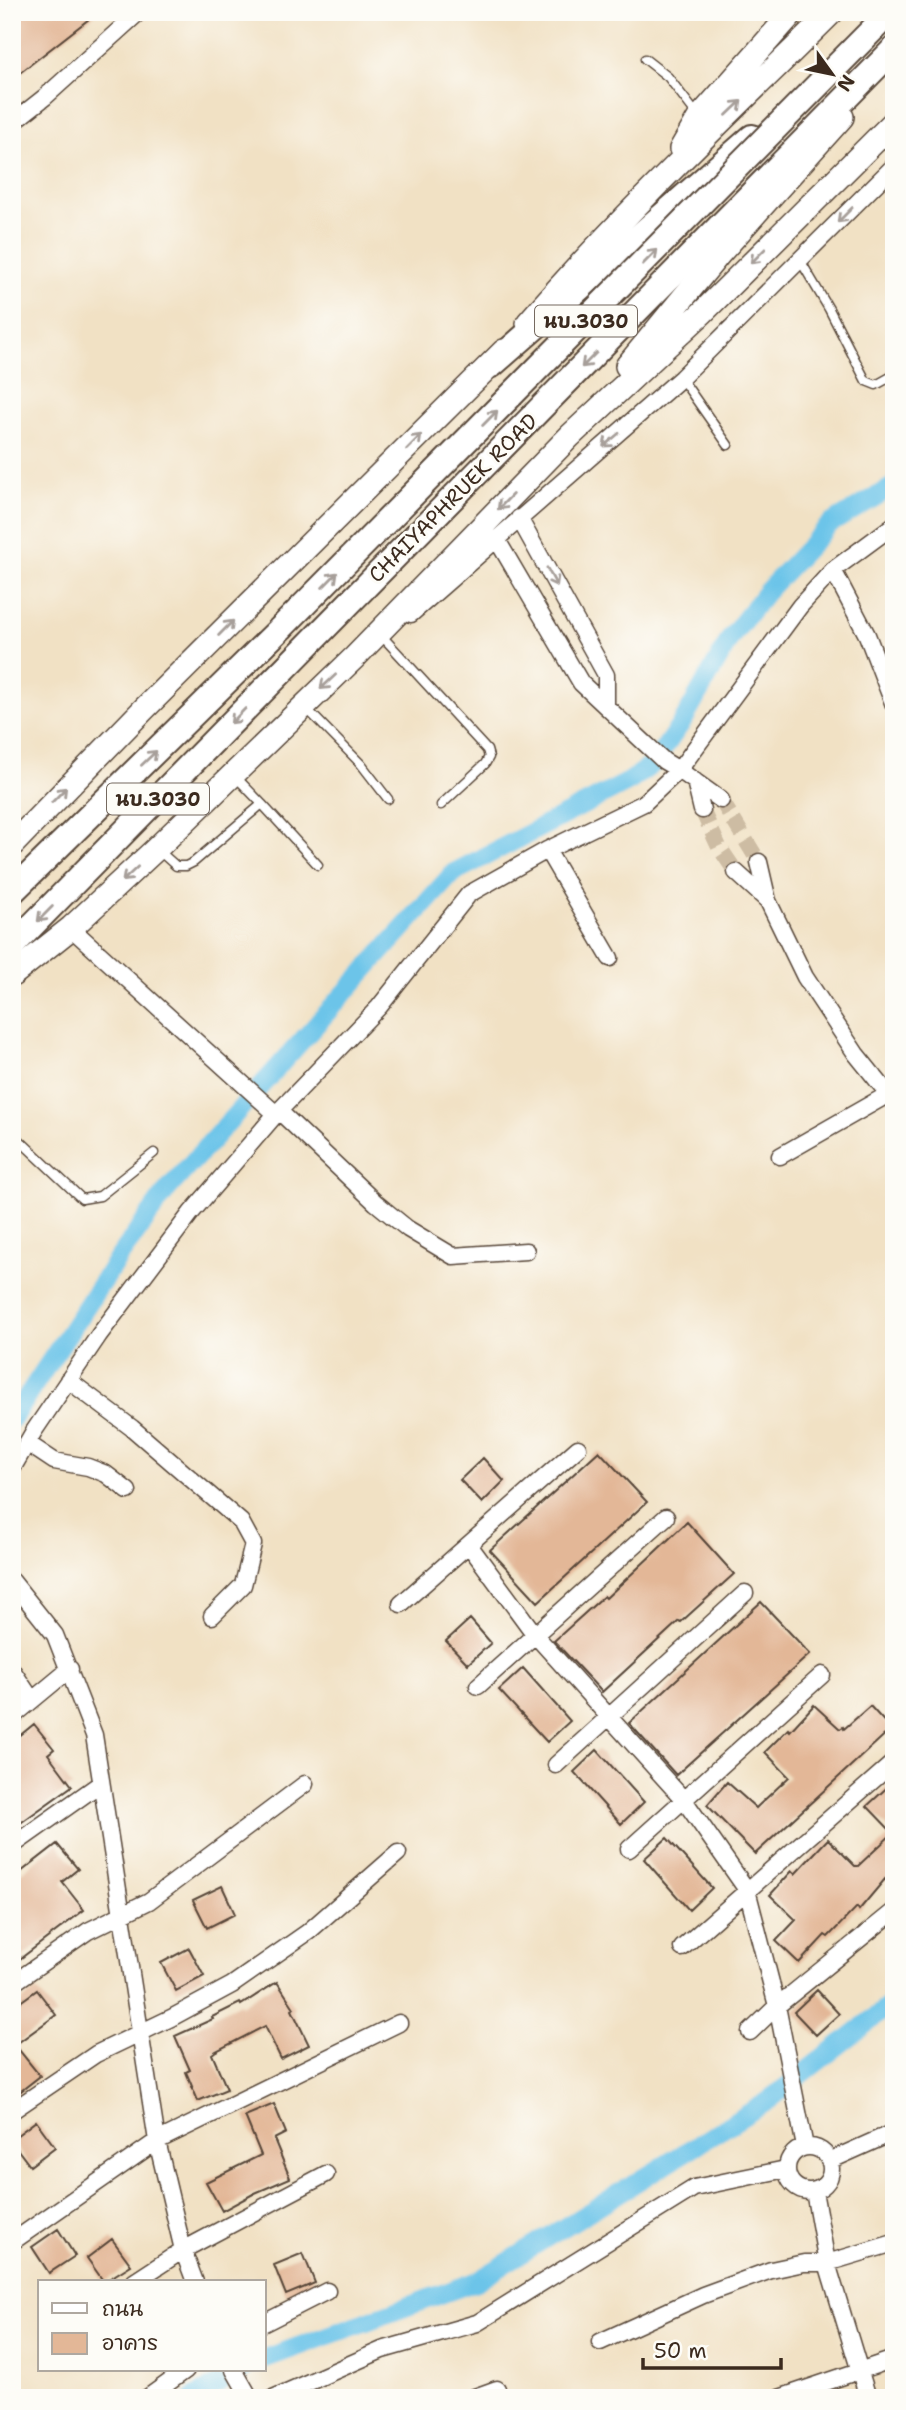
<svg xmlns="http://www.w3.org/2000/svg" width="906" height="2410" font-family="'Shantell Sans','Playpen Sans Thai',sans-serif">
  <rect width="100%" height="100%" fill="#fdfcf7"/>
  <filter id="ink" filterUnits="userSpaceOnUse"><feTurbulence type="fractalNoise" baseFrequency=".0143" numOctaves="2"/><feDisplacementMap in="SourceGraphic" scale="14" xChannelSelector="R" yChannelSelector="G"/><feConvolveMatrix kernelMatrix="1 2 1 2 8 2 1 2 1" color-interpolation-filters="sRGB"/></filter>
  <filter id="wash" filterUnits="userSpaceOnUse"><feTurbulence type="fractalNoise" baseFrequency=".00686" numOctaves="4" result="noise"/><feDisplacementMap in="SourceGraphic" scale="28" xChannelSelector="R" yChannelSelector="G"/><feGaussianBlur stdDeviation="1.57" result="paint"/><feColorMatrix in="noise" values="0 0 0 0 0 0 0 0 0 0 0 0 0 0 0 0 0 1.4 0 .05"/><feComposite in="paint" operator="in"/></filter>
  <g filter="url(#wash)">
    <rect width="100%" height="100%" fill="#f1e1c4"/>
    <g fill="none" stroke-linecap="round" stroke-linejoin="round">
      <path stroke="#6cc4e9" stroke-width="19" d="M12 1419 114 1264 168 1189 453 873 630 781 653 764 685 718 731 637 766 592 830 524 894 486
        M264 2359 477 2281 768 2101 894 2002
        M193 2398 244 2370"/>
    </g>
    <g id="blocks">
      <path fill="#e3b797" d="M12 12H98L12 79Z
        M599 1451 647 1502 538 1602 490 1550Z
        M483 1458 504 1481 482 1503 460 1480Z
        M687 1522 734 1574 681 1622 679 1621 602 1692 554 1641 604 1596 606 1598Z
        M761 1602 810 1654 676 1775 629 1723Z
        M470 1619 491 1643 468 1664 446 1641Z
        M523 1668 570 1721 547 1742 499 1690Z
        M814 1705 840 1729 843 1727 844 1729 870 1706 891 1729 755 1854 707 1805 727 1782 756 1808 758 1806 789 1777 765 1752 788 1729 790 1731Z
        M34 1724 54 1749 48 1754 72 1786 12 1829V1742Z
        M597 1750 644 1802 621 1824 574 1772Z
        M894 1781V1888L885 1879 859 1910 857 1907 828 1937 825 1935 799 1963 776 1941 796 1920 770 1895 792 1871 795 1874 828 1839 855 1866H858L893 1833 867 1806Z
        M667 1838 712 1888 689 1910 644 1859Z
        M57 1844 78 1869 62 1882 84 1910 12 1965V1879Z
        M222 1886 235 1914 207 1928 193 1900Z
        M189 1948 204 1976 176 1991 161 1963Z
        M277 1982 294 2008 292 2010 309 2045 281 2059 265 2026 216 2051 212 2054 227 2089 198 2101 186 2072 190 2070 175 2036 213 2019 212 2017 240 2003 241 2005Z
        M37 1990 56 2015 15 2045 40 2076 12 2098V2008Z
        M817 1990 839 2014 816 2035 794 2012Z
        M274 2104 286 2133 274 2139 290 2178 255 2193 222 2211 206 2182 261 2155 245 2116Z
        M36 2121 55 2147 30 2166 12 2142V2139Z
        M58 2229 75 2256 49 2273 32 2247Z
        M112 2239 131 2265 104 2282 87 2258Z
        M303 2253 315 2283 286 2295 274 2265Z"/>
    </g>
  </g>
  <g filter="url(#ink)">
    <use href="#blocks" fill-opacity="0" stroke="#564537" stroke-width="2"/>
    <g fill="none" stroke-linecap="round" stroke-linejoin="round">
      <path stroke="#cdbca3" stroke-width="16" stroke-dasharray="16 8" stroke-linecap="butt" d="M721 800 759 862
        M702 810 719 847 736 872"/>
      <g stroke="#564537" stroke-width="11">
        <path id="service" d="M645 59 668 77 698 116
          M800 260 829 309 866 381 876 385 894 375
          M681 378 728 445
          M381 635 487 750 489 757 485 764 441 805
          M305 707 361 764 388 799
          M262 804 318 865
          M157 849 176 866H186L194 862 262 804 235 776
          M12 1133 82 1199 100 1196 154 1153
          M12 1339V1344"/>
      </g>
      <g stroke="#564537" stroke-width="19">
        <path id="minor" d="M12 123 45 97 139 12
          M519 518 606 675V704
          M496 538 581 683 664 761 679 770 721 800
          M833 570 867 635 894 705
          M411 614 681 378 894 166
          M695 781 702 810
          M547 850 610 958
          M759 862 768 901 805 977 856 1054 894 1101
          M736 872 768 901
          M71 928 276 1114
          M279 1111 376 1203 408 1229 453 1256 526 1251
          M780 1156 887 1095
          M68 1380 132 1428 241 1522 253 1544 243 1585 212 1616
          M27 1443 54 1461 88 1467 106 1474 128 1491
          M12 1469 34 1431 99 1335 191 1213 276 1114 379 1007 469 894 547 850 644 803 679 770 800 606 833 570 894 525
          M469 1545 536 1636 684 1800 747 1890 777 2006 805 2147
          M12 1581 55 1635 94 1735 157 2141 183 2250 195 2282
          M401 1604 578 1448
          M12 1670 32 1700
          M478 1686 666 1517
          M12 1717 70 1669
          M556 1765 745 1593
          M12 1846 101 1783
          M629 1849 822 1675
          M682 1948 894 1762
          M12 1984 88 1931 149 1901 305 1784
          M750 2032 777 2006 894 1911
          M12 2111 96 2054 171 2018 232 1985 308 1932 398 1853
          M787 2169a22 22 0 1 1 44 0a22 22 0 1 1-44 0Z
          M829 2161 894 2132
          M814 2191 827 2263 868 2398
          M12 2242 157 2141 399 2023
          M134 2282 183 2250 326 2174
          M264 2323 327 2291
          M600 2342 703 2295 771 2270 804 2263H827L894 2243
          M234 2370 250 2398
          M147 2398 186 2370
          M273 2398 382 2350 477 2323 694 2188 786 2169
          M472 2398 497 2389
          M779 2398 894 2359"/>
      </g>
      <g stroke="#564537" stroke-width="26">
        <path id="secondary" d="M681 149 699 118 793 12
          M528 323C623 213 729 114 832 12
          M627 366 720 253 842 117
          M12 845 143 710 504 351
          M12 975 71 928 156 849 355 657 570 436 702 313 894 122"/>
      </g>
      <g stroke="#564537" stroke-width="28">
        <path id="primary" d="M492 365 752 137
          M12 892 281 628
          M12 946 894 49"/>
      </g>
      <use href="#service" stroke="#fff" stroke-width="8"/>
      <use href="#minor" stroke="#fff" stroke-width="16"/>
      <use href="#secondary" stroke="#fff" stroke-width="23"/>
      <use href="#primary" stroke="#fff" stroke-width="24"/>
      <g stroke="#564537" stroke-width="28" stroke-linecap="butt">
        <path id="primary-bridge" d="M281 628 890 12"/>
      </g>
      <use href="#primary-bridge" stroke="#fff" stroke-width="24"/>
    </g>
    <defs><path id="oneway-shaft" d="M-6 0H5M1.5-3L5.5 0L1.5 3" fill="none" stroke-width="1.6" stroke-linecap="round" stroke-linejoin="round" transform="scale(1.75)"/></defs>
    <g stroke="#a79f9a">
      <use href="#oneway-shaft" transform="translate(734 108) rotate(-44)"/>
      <use href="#oneway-shaft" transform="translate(845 215) rotate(135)"/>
      <use href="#oneway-shaft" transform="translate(758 256) rotate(135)"/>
      <use href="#oneway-shaft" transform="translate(650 257) rotate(-45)"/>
      <use href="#oneway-shaft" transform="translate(589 360) rotate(135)"/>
      <use href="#oneway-shaft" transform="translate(490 418) rotate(-45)"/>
      <use href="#oneway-shaft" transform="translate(611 440) rotate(140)"/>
      <use href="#oneway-shaft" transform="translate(414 442) rotate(-45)"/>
      <use href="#oneway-shaft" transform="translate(505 502) rotate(134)"/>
      <use href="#oneway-shaft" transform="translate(552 577) rotate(61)"/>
      <use href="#oneway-shaft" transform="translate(330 580) rotate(-45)"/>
      <use href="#oneway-shaft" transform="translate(226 628) rotate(-45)"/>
      <use href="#oneway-shaft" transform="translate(328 682) rotate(137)"/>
      <use href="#oneway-shaft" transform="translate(238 716) rotate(134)"/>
      <use href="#oneway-shaft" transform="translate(149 758) rotate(-44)"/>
      <use href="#oneway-shaft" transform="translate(59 795) rotate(-46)"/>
      <use href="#oneway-shaft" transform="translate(130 874) rotate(137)"/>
      <use href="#oneway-shaft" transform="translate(45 914) rotate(135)"/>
    </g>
  </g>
  <g text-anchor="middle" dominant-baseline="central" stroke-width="6" stroke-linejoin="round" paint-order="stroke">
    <g fill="#fdfcf7" stroke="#75695f" stroke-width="2">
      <rect x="535" y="305.5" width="102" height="31" rx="5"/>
      <rect x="107" y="783.5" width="102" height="31" rx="5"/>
    </g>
    <g font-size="19" font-weight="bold" fill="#3b2a1e">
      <text x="586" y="321">นบ.3030</text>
      <text x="158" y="799">นบ.3030</text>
    </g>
    <g font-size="21" fill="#3b2a1e" stroke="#fdfcf7">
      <text transform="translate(453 498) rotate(-45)">CHAIYAPHRUEK ROAD</text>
    </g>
  </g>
  <rect width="906" height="2410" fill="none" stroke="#fdfcf7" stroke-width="42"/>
  <rect x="38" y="2280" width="228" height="91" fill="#fdfcf7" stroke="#afa8a0" stroke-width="2"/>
  <rect x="52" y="2303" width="35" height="10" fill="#ffffff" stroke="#afa8a0" stroke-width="2"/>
  <text x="102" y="2316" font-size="21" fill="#3b2a1e">ถนน</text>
  <rect x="52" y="2333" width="35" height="21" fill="#e3b797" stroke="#afa8a0" stroke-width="2"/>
  <text x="102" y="2350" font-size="21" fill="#3b2a1e">อาคาร</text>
  <g transform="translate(832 74) rotate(123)" stroke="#fdfcf7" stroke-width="5" paint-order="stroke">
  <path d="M0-5L12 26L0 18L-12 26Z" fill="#3b2a1e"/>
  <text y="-10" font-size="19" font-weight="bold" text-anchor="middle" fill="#3b2a1e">N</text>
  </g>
  <path d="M643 2358v10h138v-10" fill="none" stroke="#3b2a1e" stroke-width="3.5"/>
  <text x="654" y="2358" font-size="21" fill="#3b2a1e" stroke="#fdfcf7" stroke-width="5" paint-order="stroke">50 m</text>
</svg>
